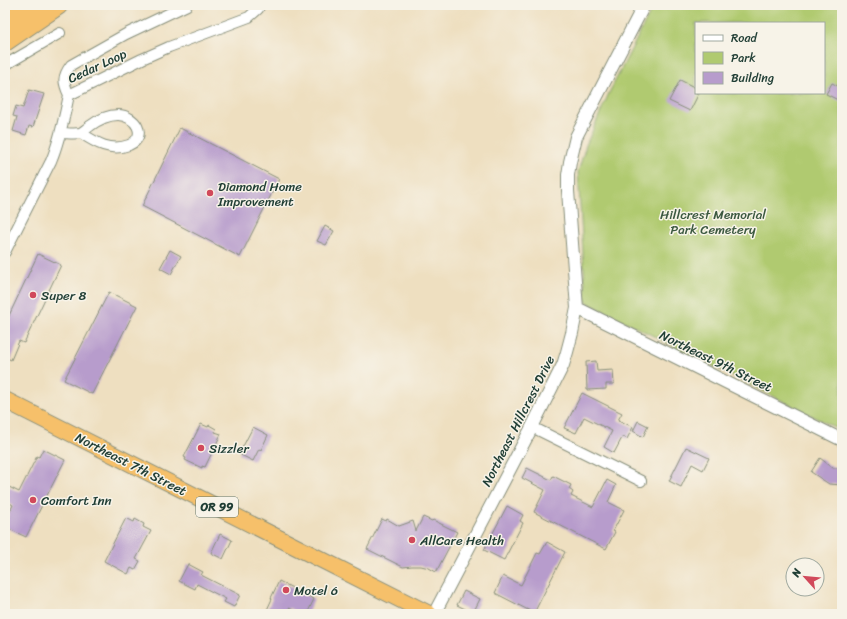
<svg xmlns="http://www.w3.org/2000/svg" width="847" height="619" font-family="Sriracha,sans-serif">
  <rect width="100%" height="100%" fill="#f7f3e8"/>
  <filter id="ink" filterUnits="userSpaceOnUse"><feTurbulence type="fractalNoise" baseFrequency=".025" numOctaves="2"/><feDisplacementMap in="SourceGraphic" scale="8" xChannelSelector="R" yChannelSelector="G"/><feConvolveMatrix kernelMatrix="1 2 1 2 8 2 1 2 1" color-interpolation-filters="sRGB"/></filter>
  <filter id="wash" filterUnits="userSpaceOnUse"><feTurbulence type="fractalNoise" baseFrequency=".012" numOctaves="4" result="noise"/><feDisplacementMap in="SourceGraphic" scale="16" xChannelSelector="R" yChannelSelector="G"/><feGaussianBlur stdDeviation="0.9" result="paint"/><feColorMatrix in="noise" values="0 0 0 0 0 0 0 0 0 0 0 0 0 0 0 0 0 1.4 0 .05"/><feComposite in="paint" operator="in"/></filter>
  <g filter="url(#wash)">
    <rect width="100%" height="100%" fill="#eedfc0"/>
    <path fill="#b0ca70" stroke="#688452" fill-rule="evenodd" d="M654 5H842V431L586 302 578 172 586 145 609 93ZM696 23H824V93H696Z"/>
    <g id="blocks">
      <path fill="#b79ccc" d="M680 80 696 88V93H699L690 111 669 101Z
        M832 83 842 88V102L826 94Z
        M29 90 44 94 33 127 29 126 26 135 13 131 17 117 13 116 16 106 23 108Z
        M180 128 279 179 240 257 142 206Z
        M325 226 334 231 326 245 317 241Z
        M170 250 181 256 171 274 160 268Z
        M38 254 61 265 24 343 19 341 11 360 5 357V324Z
        M109 292 137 306 92 394 64 380Z
        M596 361 597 371 613 370 614 384H606V389L587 390 586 362Z
        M582 393 622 413 618 420 633 427 627 439 623 436 614 453 604 447 612 431 584 417 576 433 564 428Z
        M638 421 648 426 643 437 633 431Z
        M201 424 208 427 209 425 216 429 215 432 221 434 205 467 202 466V468L185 460 186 458 184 457Z
        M253 427 268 435 261 450 259 449 253 461 239 454Z
        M686 447 709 458 703 470 692 464 681 487 669 481Z
        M43 449 65 460 26 537 5 527V521L13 505 5 500V485L19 492 37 456 39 457Z
        M820 458 833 468H842V485L829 484 811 472Z
        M527 468 551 480 553 476 571 485 569 489 573 492 571 496 593 507 607 480 616 485 608 502 624 510 613 531 615 532 606 549 534 512 545 490 522 478Z
        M507 506 523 515 520 521 523 523 504 560 484 550Z
        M423 517 432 521 433 520 457 532 436 572 429 568 421 566H412L403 567 367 549 382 519 386 521 387 519 399 526 413 521 416 531Z
        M126 518 134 522 135 519 144 524 143 527 151 531 136 559 140 561 135 570 131 568 128 574 104 561Z
        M220 534 232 540 223 559 211 553Z
        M547 542 565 552 534 613 495 593 503 576 521 585 537 553 540 554Z
        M188 564 203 572 201 575 240 595 234 607 224 602 226 599 197 584 195 589 179 581Z
        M279 581 314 599 307 614H301L289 608 286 614H265L272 599 271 598Z
        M464 591 480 599 473 613 457 605Z"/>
    </g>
  </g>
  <g filter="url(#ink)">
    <use href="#blocks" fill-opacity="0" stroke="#868e7a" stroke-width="1"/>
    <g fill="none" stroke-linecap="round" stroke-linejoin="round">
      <g stroke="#868e7a" stroke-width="12">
        <path id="minor" d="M5 65 60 33
          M69 95 142 59 169 47 249 17 258 9 260 5
          M69 95C63 82 62 77 71 65L126 34 187 5
          M61 133C67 133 74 134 80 133 83 132 87 128 90 126 98 120 108 115 118 115 135 115 149 136 129 145 111 152 96 143 81 133
          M5 252 51 161C60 140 64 118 69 95
          M532 427 641 481"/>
      </g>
      <g stroke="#868e7a" stroke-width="14">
        <path id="tertiary" d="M577 308 842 440
          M434 614 532 427 563 365 567 352 572 333 577 308 568 191V175L570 162 576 137 644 5"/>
      </g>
      <g stroke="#868e7a" stroke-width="18">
        <path id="trunk" d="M5 400 429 614"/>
      </g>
      <g stroke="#868e7a" stroke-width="20">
        <path id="motorway" d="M5 21 34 5
          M5 42 59 5"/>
      </g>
      <use href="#minor" stroke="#fff" stroke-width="10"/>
      <use href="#tertiary" stroke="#fff" stroke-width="12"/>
      <use href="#trunk" stroke="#f6c06b" stroke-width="16"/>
      <use href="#motorway" stroke="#f6c06b" stroke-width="18"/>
    </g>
  </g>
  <g fill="#d1495b" stroke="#f7f3e8" stroke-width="1.5">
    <circle cx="210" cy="193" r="4"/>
    <circle cx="33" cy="295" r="4"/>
    <circle cx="201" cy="448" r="4"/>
    <circle cx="33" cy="500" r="4"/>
    <circle cx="412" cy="540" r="4"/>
    <circle cx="286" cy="590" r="4"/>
  </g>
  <g text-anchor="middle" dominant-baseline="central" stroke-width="3" stroke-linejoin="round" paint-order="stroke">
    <rect fill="#f7f3e8" stroke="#60746a" stroke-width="1" x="196" y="497" width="42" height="20" rx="3"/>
    <g font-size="12" font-weight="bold" fill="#1f3d34">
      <text x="217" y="507">OR 99</text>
    </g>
    <g font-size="13" fill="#1f3d34" stroke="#f7f3e8">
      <text transform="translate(97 66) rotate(-25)">Cedar Loop</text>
      <text transform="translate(716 361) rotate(26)">Northeast 9th Street</text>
      <text transform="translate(518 421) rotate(-63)">Northeast Hillcrest Drive</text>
      <text transform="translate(131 464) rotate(27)">Northeast 7th Street</text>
    </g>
    <g font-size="13" fill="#1f3d34" stroke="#f7f3e8" text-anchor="start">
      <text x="218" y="186">Diamond Home<tspan x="218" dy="15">Improvement</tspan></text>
      <text x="41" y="295">Super 8</text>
      <text x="209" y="448">Sizzler</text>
      <text x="41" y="500">Comfort Inn</text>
      <text x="420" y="540">AllCare Health</text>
      <text x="294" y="590">Motel 6</text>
    </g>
    <g font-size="13" fill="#3c5940" stroke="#f7f3e8">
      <text x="713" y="214">Hillcrest Memorial<tspan x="713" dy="15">Park Cemetery</tspan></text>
    </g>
  </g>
  <rect width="847" height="619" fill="none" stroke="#f7f3e8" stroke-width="20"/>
  <rect x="695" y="22" width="130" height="72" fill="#f7f3e8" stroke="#a1aaa0"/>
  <rect x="703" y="35" width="20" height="6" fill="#ffffff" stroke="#a1aaa0"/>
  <text x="731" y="42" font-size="12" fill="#1f3d34">Road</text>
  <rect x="703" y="52" width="20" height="12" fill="#b0ca70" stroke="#a1aaa0"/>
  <text x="731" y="62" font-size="12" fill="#1f3d34">Park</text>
  <rect x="703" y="72" width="20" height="12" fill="#b79ccc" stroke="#a1aaa0"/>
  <text x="731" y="82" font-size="12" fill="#1f3d34">Building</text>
  <g transform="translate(805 577) rotate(297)"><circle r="19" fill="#f7f3e8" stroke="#a1aaa0"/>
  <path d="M0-3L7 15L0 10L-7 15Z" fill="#d1495b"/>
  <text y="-6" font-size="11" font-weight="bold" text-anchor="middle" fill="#1f3d34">N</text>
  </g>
</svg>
